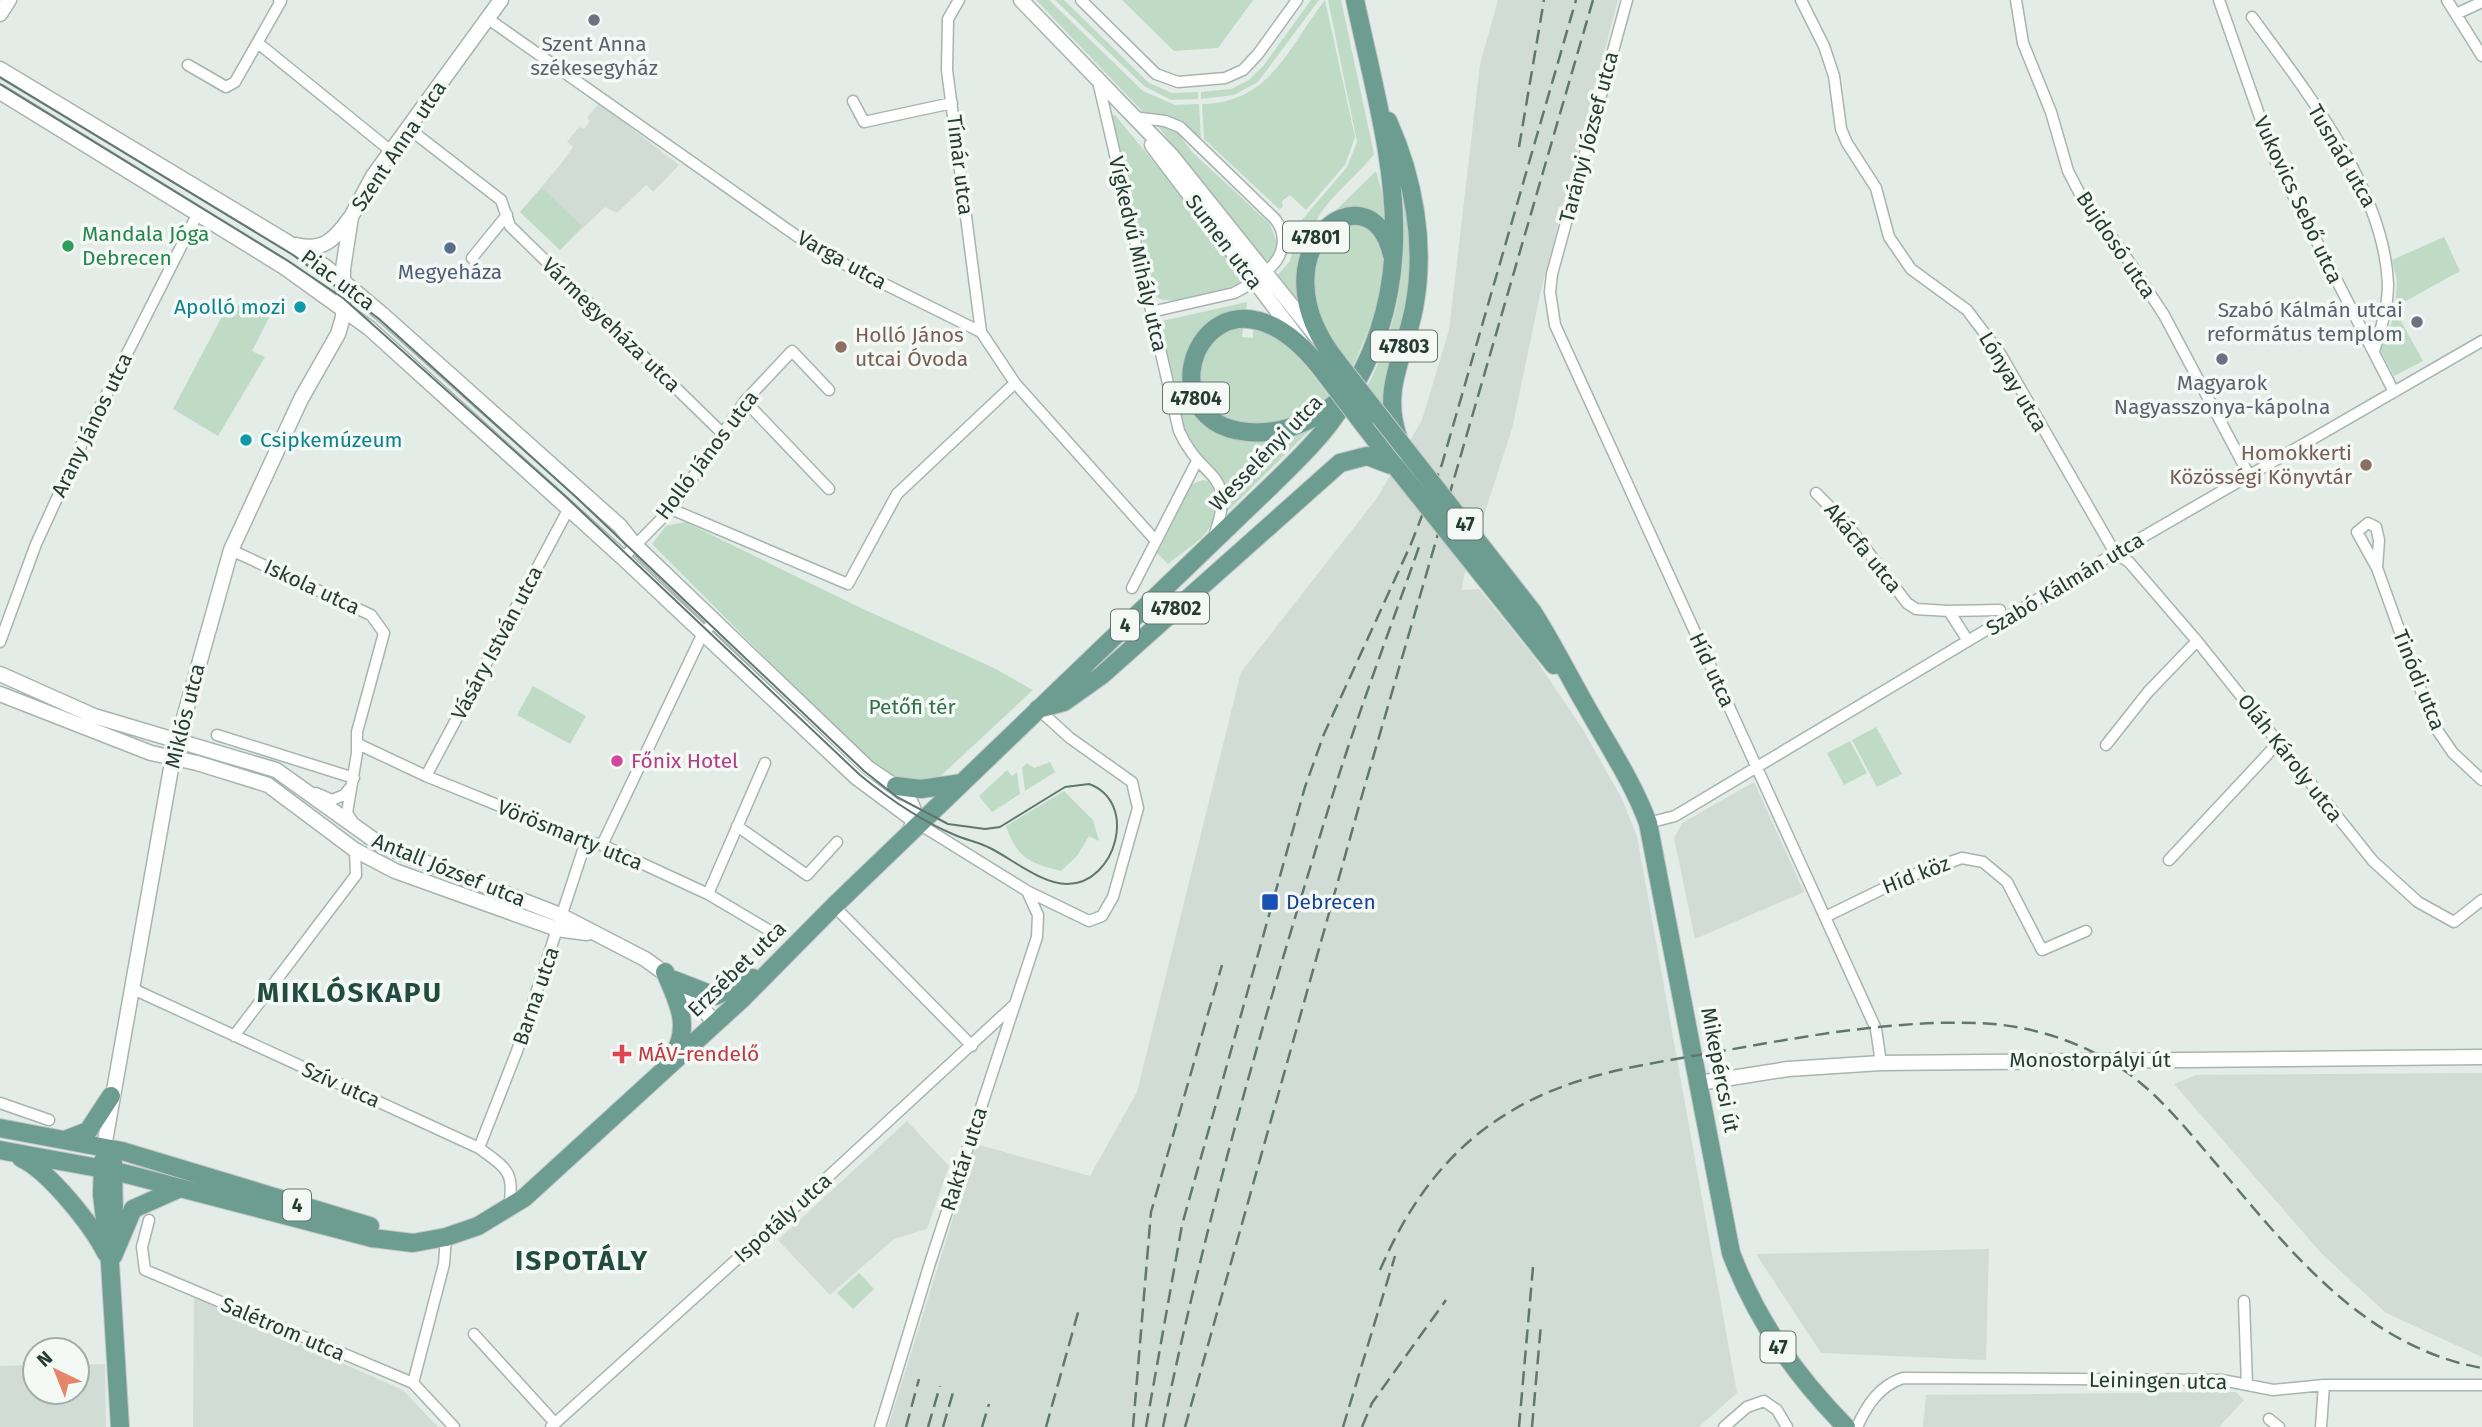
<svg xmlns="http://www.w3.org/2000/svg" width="2482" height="1427" font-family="'Fira Sans',sans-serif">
  <rect width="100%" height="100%" fill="#e4ece8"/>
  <path fill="#d2dcd7" d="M1498 0H1618L1541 290 1512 429 1464 576 1462 590 1479 589 1532 654 1582 728 1621 797 1637 836 1737 1393 1699 1427H888L976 1144 1090 1176 1137 1092 1241 672 1377 498 1422 420 1449 330 1480 64Z
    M599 103 679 165 653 192 646 185 617 213 605 207 560 250 520 212 560 165 573 147 567 142 579 127 584 129 590 121 587 118Z
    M1754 782 1804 892 1695 939 1674 838 1682 823Z
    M2482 1073V1357L2386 1313 2322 1254 2174 1084 2196 1075Z
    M907 1121 949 1166 927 1229 894 1239 830 1295 778 1240Z
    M1989 1249 1986 1360 1821 1353 1756 1254Z
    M194 1297 403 1390 438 1427H193Z
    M105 1364 106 1427H0V1366L35 1365V1392H77V1365Z
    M2236 1392 2244 1400 2219 1427H1923L1926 1395Z"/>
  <path fill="#bfdbc6" d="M1036 0H1049L1143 91 1175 105 1199 104 1201 140 1176 120 1144 113Z
    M1055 0H1064L1149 83 1172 93 1198 92V99L1171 100 1144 86Z
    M1122 0H1253L1218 48 1174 51Z
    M1311 0H1319L1258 82 1234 95 1201 99V92L1231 89 1249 80 1264 65Z
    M1325 0 1355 137 1345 165 1306 210 1290 195 1282 201 1283 207 1279 209 1204 139 1202 104C1272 102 1288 47 1325 0Z
    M1328 0H1341L1374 154C1351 184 1315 205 1307 245 1303 264 1306 286 1299 304L1276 277 1290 261 1301 221 1347 167 1357 142Z
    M1115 115 1186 201 1245 280C1230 290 1171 308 1156 297L1112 116Z
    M1157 125 1176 130 1192 152 1270 224 1277 243 1276 252 1266 264Z
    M1376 171 1382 192 1385 227 1329 217Z
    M1402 186 1414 261 1385 411 1366 389C1400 324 1409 258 1402 186Z
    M542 188 582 226 560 250 520 212Z
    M1338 224 1369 226 1385 254 1383 277 1372 322 1351 371 1315 311 1313 261Z
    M2444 237 2460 271 2395 307 2397 281 2392 260Z
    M1247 302 1246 314 1187 361 1214 427H1313L1227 512C1230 471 1201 466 1186 433 1174 406 1165 358 1161 327L1162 321Z
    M250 304 270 316 252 351 265 357 218 436 173 409 227 307Z
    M2396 312 2423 361 2394 376 2380 350Z
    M1244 322 1242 337 1253 338V328C1290 339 1308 369 1331 398L1314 412 1261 428 1218 418 1196 381 1207 342Z
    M1203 480C1216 482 1217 488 1217 500 1216 536 1193 543 1168 564L1157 553 1192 484Z
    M685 522 863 609 992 667 1033 690 932 784 899 782 871 764 652 544 666 526Z
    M533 686 586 716 570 744 517 715Z
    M1876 727 1902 774 1877 787 1852 740Z
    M1850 741 1867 773 1844 785 1827 753Z
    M1050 762 1055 772 1025 791 1022 768 1027 763 1034 768Z
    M1007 770 1012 776 1017 772 1020 794 992 812 979 796Z
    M1064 791 1093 820 1099 841 1089 836 1077 856 1061 871C1029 863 1017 858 1006 826Z
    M859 1273 874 1289 853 1309 837 1293Z"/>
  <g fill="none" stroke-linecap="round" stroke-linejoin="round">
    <g stroke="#a7b4af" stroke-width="13">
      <path id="minor" d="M959 0 948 19 947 70 981 332
        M1081 0 1156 74 1178 82 1225 78 1243 70 1258 54 1297 0
        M1627 0 1552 274 1550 292 1555 325 1876 1029 1881 1063
        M1801 0 1824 46 1834 76 1841 129 1847 143 1876 188 1889 237 1911 269 1967 310 2001 355 2115 553 2129 562 2197 641 2373 861 2418 902 2454 922 2482 900
        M2016 0 2023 43 2051 112 2068 171 2083 200 2122 251 2164 315 2250 477
        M2219 0 2275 160 2394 392
        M2447 0 2482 56
        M2456 14 2482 2
        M2252 17C2306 91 2384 189 2388 284 2388 307 2381 329 2374 351
        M487 18 801 239 836 260 981 332 1015 383 1156 541
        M258 43 391 151
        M188 65 226 87 235 82 281 1 279 0
        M1098 81 1179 431C1203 484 1238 469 1214 536
        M853 101 864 122 952 103
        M1133 117 1165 121 1180 127 1275 219C1287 234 1285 253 1271 267
        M408 128 501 200 510 226 721 432
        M472 258 507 215
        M1151 312 1234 293 1247 286
        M745 401 829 489
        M1816 493 1846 523 1907 603 1916 609 1949 611 1968 641
        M671 509 848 584 897 494 1015 383
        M231 550 371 615 384 633 357 732V753L347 813 354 824
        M623 558 671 509 745 401 792 351 829 390
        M2377 568 2379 540 2376 527 2368 523 2357 532 2377 568 2433 724 2453 753 2482 780
        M1132 588 1197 461
        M1949 611 2000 610
        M0 642 36 544 86 435 198 213
        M217 735 354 778
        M358 744 426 776 586 841 602 845 708 894 777 935
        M2106 745 2148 692 2197 641
        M426 776 568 510
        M316 793 332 800 344 795 350 788
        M1648 823 1675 816 2115 553 2482 341
        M919 824 1027 891 1089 921 1102 916 1113 897 1138 808 1132 782 1070 738 1038 709
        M737 826 807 875 837 842
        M602 845 703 633 715 621
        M2169 860 2279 742
        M708 894 765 763
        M834 906 972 1046
        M1825 917 1907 877 1962 858 1983 862 2007 882 2042 950 2086 931
        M133 989 479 1148C507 1169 515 1171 509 1208
        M234 1036 356 875 355 850
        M0 1103 49 1120
        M479 1148 517 1051 586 841
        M149 1220 142 1247 145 1270 413 1383 454 1427
        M2244 1301 2247 1385
        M474 1334 555 1423
        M413 1383 444 1264 446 1237
        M2269 1419 2279 1427
        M551 1427 817 1187 1013 1006
        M880 1427 930 1263 1037 937 1038 915 1027 891
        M1724 1427 1747 1407 1764 1401 1777 1410 1787 1427
        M1857 1427C1867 1405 1879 1386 1903 1378L2222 1380 2273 1390 2324 1385H2482
        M2321 1427 2324 1385"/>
    </g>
    <g stroke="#a7b4af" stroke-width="17">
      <path id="tertiary" d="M1021 0 1172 156 1316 336
        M0 14 9 0
        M0 69 289 243 326 267 382 314 620 526 635 545 867 767C889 784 930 801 908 833
        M0 92 284 267 369 328 623 558 857 778 919 824
        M1152 145 1300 341
        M296 245C323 252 335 239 350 218
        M0 674 94 716 276 770 381 845 560 915 645 959 674 980 715 1022
        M0 694 151 753 197 763 268 785 355 850 395 871 557 929 587 933
        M1699 1083 1788 1069 1881 1063 2482 1057
        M104 1147 173 757 231 550 301 399 338 334 343 317V269L351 217 373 176 501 0"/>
    </g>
    <g stroke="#c2c8c6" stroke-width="20">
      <path id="primary" d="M1388 121C1414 179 1426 245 1414 308 1405 355 1381 389 1398 437
        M1338 363C1248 251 1370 161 1392 255
        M1326 375C1214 225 1131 422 1248 432 1284 435 1314 421 1341 399
        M1364 425 1394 464
        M1532 611C1552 642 1567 673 1585 704 1607 744 1632 780 1648 823L1731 1253C1757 1321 1795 1375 1846 1427
        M1519 621 1554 665
        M1038 709 1064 702 1102 675 1340 463 1367 456 1396 467
        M896 786 921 789 962 783
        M665 972C677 1000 692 1027 673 1055
        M674 980 715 996 753 978
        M0 1128 122 1151 370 1226
        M65 1140 88 1131 111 1096
        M0 1150 115 1171 372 1238 413 1243 446 1237 478 1226 524 1198 743 998 834 906 1272 485C1292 465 1313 446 1330 423 1434 283 1388 154 1355 0
        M21 1158C49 1171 92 1225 106 1253
        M103 1161 102 1194 110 1263 120 1427
        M113 1162 114 1221
        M113 1256 133 1209 178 1189"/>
    </g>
    <use href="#minor" stroke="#fff" stroke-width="10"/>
    <use href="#tertiary" stroke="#fff" stroke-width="14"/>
    <use href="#primary" stroke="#6d9d90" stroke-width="18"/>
    <path stroke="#607770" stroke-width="2" d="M0 77 293 255 378 318 576 497 864 771 897 797 948 824 985 829 1000 827 1065 787 1089 784C1139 802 1116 884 1067 884 1042 884 1012 859 990 848 979 842 966 840 955 835 921 821 888 798 860 775L566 497 343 298 288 261 0 84"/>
    <path stroke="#607770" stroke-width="2.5" stroke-dasharray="14 7" stroke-linecap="butt" d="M1519 147 1544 0
      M1380 1270C1409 1203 1449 1147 1513 1110 1577 1072 1650 1064 1722 1051 1806 1036 1894 1020 1979 1023 2025 1025 2071 1038 2111 1062 2150 1085 2178 1119 2207 1153 2283 1242 2359 1346 2482 1368
      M906 1427 919 1379
      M928 1427 940 1386
      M943 1427 954 1389
      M982 1427 989 1404
      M1046 1427 1079 1309
      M1133 1427 1151 1212 1222 965
      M1146 1427 1182 1225 1305 787 1324 734 1411 544 1442 464 1576 0
      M1163 1427C1207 1213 1268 1002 1333 794 1359 710 1391 627 1420 544
      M1185 1427 1361 799 1593 0
      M1343 1427 1395 1256
      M1362 1427 1372 1403 1446 1300
      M1519 1427 1533 1267
      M1532 1427 1541 1324"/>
    <g stroke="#c2c8c6" stroke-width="20" stroke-linecap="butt">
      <path id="primary-bridge" d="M1338 363 1532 611
        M1326 375 1364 425
        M1396 467 1519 621"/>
    </g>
    <use href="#primary-bridge" stroke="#6d9d90" stroke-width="18"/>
  </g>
  <g fill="#6b7280" stroke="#f4f9f6" stroke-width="2.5">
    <circle cx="594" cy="20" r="7"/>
    <circle cx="2417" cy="322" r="7"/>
    <circle cx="2222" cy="359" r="7"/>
  </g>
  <circle fill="#2e9e5b" stroke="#f4f9f6" stroke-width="2.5" cx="68" cy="246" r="7"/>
  <circle fill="#5c6f8a" stroke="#f4f9f6" stroke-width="2.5" cx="450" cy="248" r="7"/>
  <g fill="#0f9aa8" stroke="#f4f9f6" stroke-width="2.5">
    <circle cx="300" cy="307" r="7"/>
    <circle cx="246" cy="440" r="7"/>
  </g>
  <g fill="#8d6e63" stroke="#f4f9f6" stroke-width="2.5">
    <circle cx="841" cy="347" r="7"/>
    <circle cx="2366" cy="465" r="7"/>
  </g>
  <circle fill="#d1479c" stroke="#f4f9f6" stroke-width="2.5" cx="617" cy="761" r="7"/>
  <rect fill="#1a4fb4" stroke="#f4f9f6" stroke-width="2.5" x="1261" y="893" width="18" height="18" rx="3.5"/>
  <path fill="#e0444e" stroke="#f4f9f6" stroke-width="2.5" d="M618.5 1043.5h7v7h7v7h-7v7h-7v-7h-7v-7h7z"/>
  <g text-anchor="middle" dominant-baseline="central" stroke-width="7" stroke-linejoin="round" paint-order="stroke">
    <g fill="#f4f9f6" stroke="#63756f" stroke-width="2">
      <rect x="1283" y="221.5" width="66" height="31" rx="5"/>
      <rect x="1371" y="330.5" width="66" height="31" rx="5"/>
      <rect x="1163" y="382.5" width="66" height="31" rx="5"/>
      <rect x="1447.5" y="508.5" width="35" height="31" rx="5"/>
      <rect x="1143" y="592.5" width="66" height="31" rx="5"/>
      <rect x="1111" y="609.5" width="28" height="31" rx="5"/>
      <rect x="283" y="1189.5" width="28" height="31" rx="5"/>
      <rect x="1760.5" y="1331.5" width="35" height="31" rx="5"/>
    </g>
    <g font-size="19" font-weight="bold" fill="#253c35">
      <text x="1316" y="237">47801</text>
      <text x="1404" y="346">47803</text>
      <text x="1196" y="398">47804</text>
      <text x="1465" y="524">47</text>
      <text x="1176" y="608">47802</text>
      <text x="1125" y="625">4</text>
      <text x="297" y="1205">4</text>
      <text x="1778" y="1347">47</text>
    </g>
    <g font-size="21" fill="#5b616d" stroke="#f4f9f6">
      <text x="594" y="44">Szent Anna<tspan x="594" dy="24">székesegyház</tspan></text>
      <text x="2403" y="310" text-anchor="end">Szabó Kálmán utcai<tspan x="2403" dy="24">református templom</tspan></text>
      <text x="2222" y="383">Magyarok<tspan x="2222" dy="24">Nagyasszonya-kápolna</tspan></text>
    </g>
    <g font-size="21" fill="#253c35" stroke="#f4f9f6">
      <text transform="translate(1589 137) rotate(-75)">Tarányi József utca</text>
      <text transform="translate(399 146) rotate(-56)">Szent Anna utca</text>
      <text transform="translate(2342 156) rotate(60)">Tusnád utca</text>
      <text transform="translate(960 165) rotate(83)">Tímár utca</text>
      <text transform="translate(2298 200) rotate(65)">Vukovics Sebő utca</text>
      <text transform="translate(1224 242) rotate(53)">Sumen utca</text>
      <text transform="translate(2116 245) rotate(56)">Bujdosó utca</text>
      <text transform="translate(1138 254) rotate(77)">Vígkedvű Mihály utca</text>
      <text transform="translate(842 260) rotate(29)">Varga utca</text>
      <text transform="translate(338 280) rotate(37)">Piac utca</text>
      <text transform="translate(611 325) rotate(44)">Vármegyeháza utca</text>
      <text transform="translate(2013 382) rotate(59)">Lónyay utca</text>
      <text transform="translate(92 425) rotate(-64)">Arany János utca</text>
      <text transform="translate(1266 453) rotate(-46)">Wesselényi utca</text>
      <text transform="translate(707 455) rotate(-53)">Holló János utca</text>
      <text transform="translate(1863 548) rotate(51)">Akácfa utca</text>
      <text transform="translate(2065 584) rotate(-31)">Szabó Kálmán utca</text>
      <text transform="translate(312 587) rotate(25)">Iskola utca</text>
      <text transform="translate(497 643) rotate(-62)">Vásáry István utca</text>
      <text transform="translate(1712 670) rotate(65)">Híd utca</text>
      <text transform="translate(2419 680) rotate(68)">Tinódi utca</text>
      <text transform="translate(185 716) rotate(-76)">Miklós utca</text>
      <text transform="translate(2290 758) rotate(52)">Oláh Károly utca</text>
      <text transform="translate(570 835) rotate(22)">Vörösmarty utca</text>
      <text transform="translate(449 870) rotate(22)">Antall József utca</text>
      <text transform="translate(1916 875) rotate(-21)">Híd köz</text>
      <text transform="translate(737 969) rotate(-44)">Erzsébet utca</text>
      <text transform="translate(536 996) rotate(-71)">Barna utca</text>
      <text x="2090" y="1060">Monostorpályi út</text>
      <text transform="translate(1720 1070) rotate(79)">Mikepércsi út</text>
      <text transform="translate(341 1085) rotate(24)">Szív utca</text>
      <text transform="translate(964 1159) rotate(-72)">Raktár utca</text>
      <text transform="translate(783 1218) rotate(-42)">Ispotály utca</text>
      <text transform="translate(283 1329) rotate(23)">Salétrom utca</text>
      <text transform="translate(2158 1381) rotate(1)">Leiningen utca</text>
    </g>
    <g font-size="21" fill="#27864d" stroke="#f4f9f6" text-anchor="start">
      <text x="82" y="234">Mandala Jóga<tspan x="82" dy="24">Debrecen</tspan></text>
    </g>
    <g font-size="21" fill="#4e5e75" stroke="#f4f9f6">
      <text x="450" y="272">Megyeháza</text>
    </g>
    <g font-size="21" fill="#0d838f" stroke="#f4f9f6" text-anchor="end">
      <text x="286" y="307">Apolló mozi</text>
      <text x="260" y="440" text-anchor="start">Csipkemúzeum</text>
    </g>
    <g font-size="21" fill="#785e54" stroke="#f4f9f6" text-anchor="start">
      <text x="855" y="335">Holló János<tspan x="855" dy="24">utcai Óvoda</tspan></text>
      <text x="2352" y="453" text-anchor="end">Homokkerti<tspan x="2352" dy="24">Közösségi Könyvtár</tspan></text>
    </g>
    <g font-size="21" fill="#336f49" stroke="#f4f9f6">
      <text x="912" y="707">Petőfi tér</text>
    </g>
    <g font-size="21" fill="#b23c85" stroke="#f4f9f6" text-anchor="start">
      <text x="631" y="761">Főnix Hotel</text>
    </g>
    <g font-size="21" fill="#164399" stroke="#f4f9f6" text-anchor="start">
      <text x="1286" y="902">Debrecen</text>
    </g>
    <g font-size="21" fill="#be3a42" stroke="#f4f9f6" text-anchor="start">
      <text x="638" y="1054">MÁV-rendelő</text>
    </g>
    <g font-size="28" font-weight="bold" letter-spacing="2" fill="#234c41" stroke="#f4f9f6">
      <text x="350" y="992">MIKLÓSKAPU</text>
      <text x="582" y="1260">ISPOTÁLY</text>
    </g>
  </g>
  <g transform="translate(56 1371) rotate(317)"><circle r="33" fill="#f4f9f6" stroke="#a1ada9" stroke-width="2"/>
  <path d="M0-5L12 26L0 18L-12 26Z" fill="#e58569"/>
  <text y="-10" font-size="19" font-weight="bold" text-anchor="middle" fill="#253c35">N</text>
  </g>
</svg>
